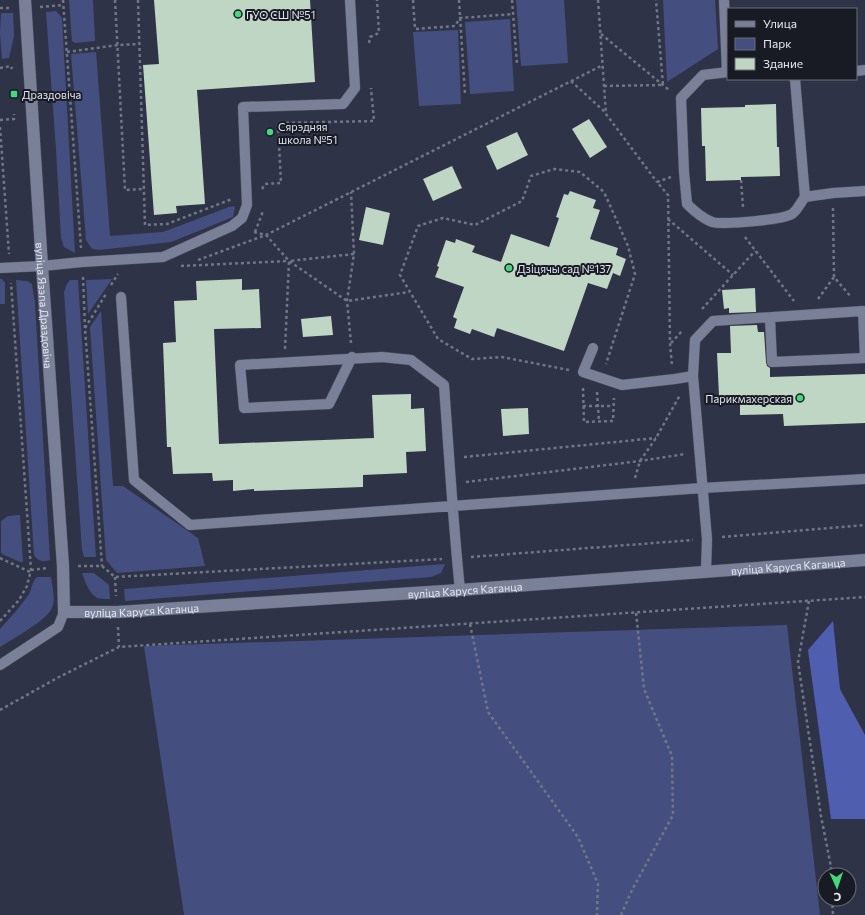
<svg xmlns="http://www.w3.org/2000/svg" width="865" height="915" font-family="Commissioner,sans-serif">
  <rect width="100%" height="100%" fill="#2e3347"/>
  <path fill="#454f7f" d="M69 0H93L95 41 75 43 72 41Z
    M516 0H564L568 63 521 66Z
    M663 0H715L718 49 667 82Z
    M56 11 62 18 75 253 64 247 61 238 56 149 46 12Z
    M1 13H13L14 36 9 58 2 59 0 34Z
    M510 19 514 91 470 94 465 22Z
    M458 30 461 104 419 106 413 32Z
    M96 52 110 236 163 232 229 207 235 206 233 217 171 242 99 250 92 249 86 240 71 54Z
    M0 279H2L5 283V304H0Z
    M112 279 88 314 86 280Z
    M16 280 27 281 32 284 35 303 50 560C43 562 39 562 34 555Z
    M70 280H78L96 557H84L82 550 64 292 67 284Z
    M101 311 113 486H123L198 538 205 566 117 573 106 560 90 327Z
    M20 515 23 562H20L2 554 1 551V521L8 516Z
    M445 564 441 573 431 577 125 601 124 589Z
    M82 573H94L109 585 110 599C107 599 101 599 97 598 89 593 85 582 82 573Z
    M37 577H51C52 586 56 599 52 608 46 621 14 638 0 647V629C10 618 21 606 29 594 32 588 32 581 37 577Z
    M787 625 820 915H184L144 646Z"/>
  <path fill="#4f5eaf" d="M833 621 840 689 865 735V819H831L808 650Z"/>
  <path fill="#bfd6c4" d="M154 0H310L315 82 197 90 205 204 176 206 177 213 154 215 143 65 159 64Z
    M776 104 777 147H779L780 176 741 177V180L706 181 705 146H702L701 108 745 107V105Z
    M589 119 607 147 590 158 572 129Z
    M517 132 528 155 497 170 486 146Z
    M452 166 462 188 433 201 423 179Z
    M570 191 596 200 593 208 600 210 590 239 618 248 616 255 626 259 620 276 613 273 607 289 588 283 564 351 497 328 494 337 472 329 470 334 454 328 457 319 453 317 464 287 435 277 439 267 437 266 446 240 455 243 456 239 475 246 472 252 501 262 511 234 549 247 559 218 556 217 564 194 568 195Z
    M366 207 390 213 383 245 359 240Z
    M242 279V290L259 289 261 328 214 329 219 444 374 438 372 395 411 394V409L424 408 426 451 406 452 407 473 363 475V487L254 491V489L233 491V480L213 481 212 473 173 474 171 447H167L163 343 176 342 174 301 197 300 196 281Z
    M755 288 756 312 729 313V308L724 309 722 290Z
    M331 316 333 335 303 337 301 319Z
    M757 325 758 332H764L766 362 767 366 770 368V377L865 374V423L784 426 783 414 740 415V395L719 396 717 353H731L730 326Z
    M528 408 529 434 503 436 501 409Z"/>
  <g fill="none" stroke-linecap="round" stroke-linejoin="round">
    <g stroke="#4b5061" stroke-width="11">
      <path id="service" d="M724 0 727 72
        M856 71 865 70
        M728 72 703 75 681 98 684 172 687 204C694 211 702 218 712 222 723 225 782 220 792 214 797 211 801 202 805 197L833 193 865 191
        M795 79 805 197
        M0 268 42 266 82 262 163 257 232 226 242 218 247 205 243 107 343 104 355 88 350 0
        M121 297 134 480 190 525 702 488 865 479
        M593 348 583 372 622 385 675 379 693 376
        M352 357 329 404 244 408 240 365 382 357 411 360 444 385C449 454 453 522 460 590
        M706 571 707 539 693 376 695 340 713 321 863 311 865 358 772 362 770 318
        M0 665 58 627 64 612"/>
    </g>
    <g stroke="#4b5061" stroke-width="13">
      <g id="minor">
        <path id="s1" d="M25 0 42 266 63 566 64 612H118L460 590 865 560"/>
      </g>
    </g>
    <path stroke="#717687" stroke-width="2.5" stroke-dasharray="3 3" stroke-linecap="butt" d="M63 0 81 248
      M115 0 125 190 144 189
      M138 0 145 225 167 224 232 199
      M413 0 415 29 455 26 460 18 513 14
      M459 0 465 94
      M512 0 517 64
      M598 0 606 114 657 182
      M40 7 64 5
      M0 8H9
      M601 34 669 90
      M369 43 370 37 379 33 377 0
      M67 52 118 45 139 44
      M0 68 11 66 12 69
      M571 81 606 113
      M604 86 663 85 656 0
      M0 120 14 119V114
      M0 127 9 254
      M671 177 657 182 668 195 670 343 672 366
      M741 180 743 207
      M262 189 265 184 281 183 278 123 374 121 371 88
      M833 208 834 277 851 297
      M668 219 733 275
      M254 232 266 235 289 261 285 349
      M255 232 262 214V210
      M745 237 794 301
      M354 254 289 261 347 301 409 292
      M198 260 266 235 603 65
      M181 266 288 261
      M83 277 85 328 102 566
      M111 285 118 274
      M818 299 834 277
      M702 309 755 251
      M85 328 106 294
      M351 343 347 301 354 254 351 192
      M671 343 682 331
      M569 370 502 357 472 359 438 339 400 275 418 226 443 218 475 225 522 201 531 176 554 169 580 172 604 192 628 246 635 274 606 364
      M583 388 584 422 613 421 614 398
      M597 392 599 422
      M583 406H613
      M464 457 656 438
      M635 478 640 461 656 438 680 395
      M466 482 640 461 685 454
      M722 537 865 525
      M471 557 693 540
      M0 558 30 572
      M78 566H102L115 577 442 559
      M31 570 47 568
      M115 577 116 596
      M809 601 798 662 821 816 831 867V875
      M0 621 19 600 27 586 31 570 11 283
      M470 624 488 712 578 837 598 884 597 915
      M118 627 119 647
      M0 710 59 677 119 647 865 597
      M832 899 833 915
      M621 915 632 890 673 815 672 756 644 689 636 612"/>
    <use href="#service" stroke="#7a8097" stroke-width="10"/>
    <use href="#minor" stroke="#7a8097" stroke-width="12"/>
  </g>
  <g fill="#45d77a" stroke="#191b24" stroke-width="1.5">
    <circle cx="238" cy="14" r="4"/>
    <rect x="10" y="90" width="8" height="8" rx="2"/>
    <circle cx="270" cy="132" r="4"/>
    <circle cx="509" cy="268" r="4"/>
    <circle cx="800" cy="398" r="4"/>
  </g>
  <g text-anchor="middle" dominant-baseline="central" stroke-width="4" stroke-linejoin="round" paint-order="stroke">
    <g font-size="11" fill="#e3e7f4" stroke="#191b24" text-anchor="start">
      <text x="246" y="14">ГУО СШ №51</text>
      <text x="22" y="94">Драздовіча</text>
      <text x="278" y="126">Сярэдняя<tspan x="278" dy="13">школа №51</tspan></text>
      <text x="517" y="268">Дзіцячы сад №137</text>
      <text x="792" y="398" text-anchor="end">Парикмахерская</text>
    </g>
    <g font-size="11" fill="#e3e7f4" stroke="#191b24">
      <text stroke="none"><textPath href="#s1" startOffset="306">вуліца Язэпа Драздовіча</textPath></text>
      <text stroke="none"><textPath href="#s1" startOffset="1339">вуліца Каруся Каганца</textPath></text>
      <text stroke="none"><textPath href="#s1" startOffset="1015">вуліца Каруся Каганца</textPath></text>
      <text stroke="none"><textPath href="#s1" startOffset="691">вуліца Каруся Каганца</textPath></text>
    </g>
  </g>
  <rect x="727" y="8" width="130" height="72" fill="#191b24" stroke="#6a6d77"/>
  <rect x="735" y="21" width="20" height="6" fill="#7a8097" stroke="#6a6d77"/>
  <text x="763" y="28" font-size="12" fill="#e3e7f4">Улица</text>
  <rect x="735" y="38" width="20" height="12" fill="#454f7f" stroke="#6a6d77"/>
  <text x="763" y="48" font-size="12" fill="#e3e7f4">Парк</text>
  <rect x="735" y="58" width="20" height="12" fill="#bfd6c4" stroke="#6a6d77"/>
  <text x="763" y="68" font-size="12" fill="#e3e7f4">Здание</text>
  <g transform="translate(837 887) rotate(177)"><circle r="19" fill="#191b24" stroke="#6a6d77"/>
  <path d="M0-3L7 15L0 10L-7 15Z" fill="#45d77a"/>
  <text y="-6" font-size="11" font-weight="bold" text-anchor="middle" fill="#e3e7f4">С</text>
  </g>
</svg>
